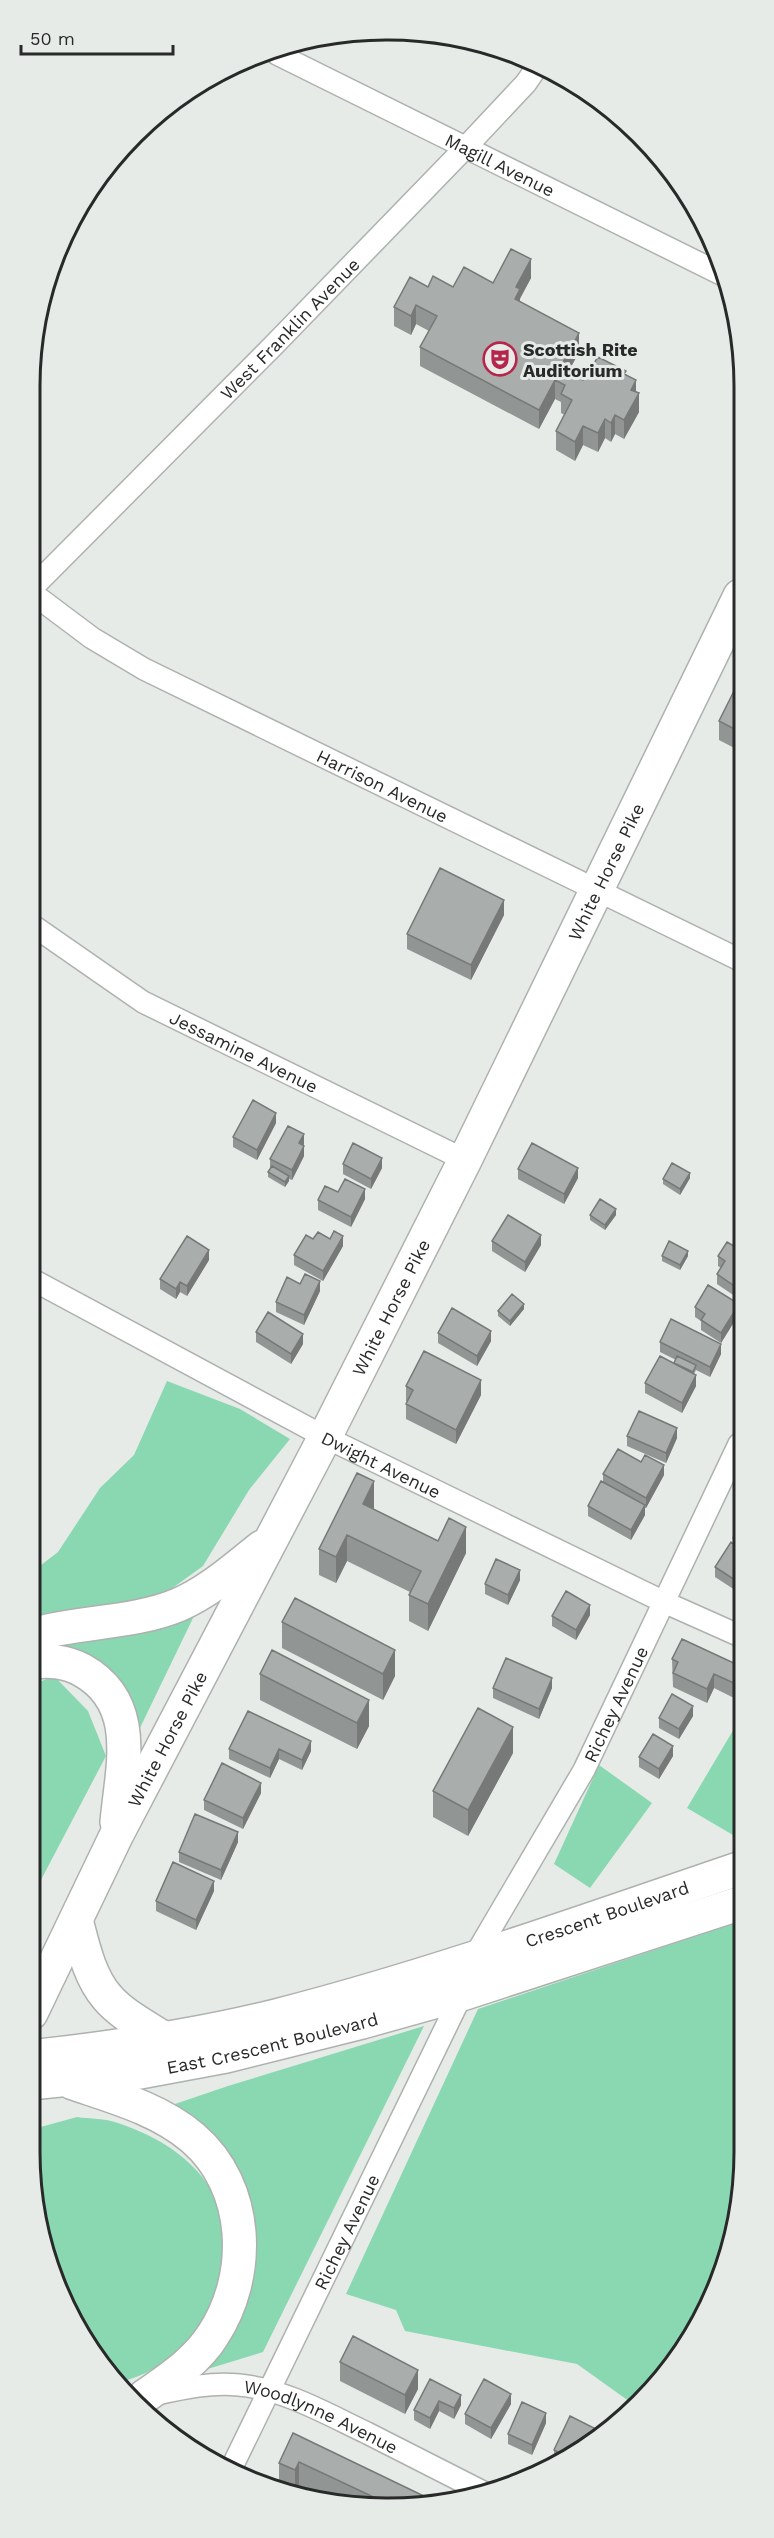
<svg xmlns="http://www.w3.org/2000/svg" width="774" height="2538" font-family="'Work Sans',sans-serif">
  <rect width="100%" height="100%" fill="#e6ebe8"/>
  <path fill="#89d8b1" d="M167 1381 240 1409 290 1439 249 1490 203 1566 160 1597 32 1628V1572L58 1552 100 1488 134 1455Z
    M190 1612 194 1616 138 1732 80 1658 57 1643Z
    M54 1676 88 1711 106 1756 31 1899 32 1685Z
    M738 1722V1838L687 1808Z
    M599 1765 652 1803 590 1888 554 1864Z
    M738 1922 737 2221 684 2349 633 2404 577 2364 405 2331 396 2310 346 2294 478 2009Z
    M424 2026 263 2352 201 2371 254 2268 169 2106 228 2086Z
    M77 2117C90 2119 105 2118 118 2123 166 2139 211 2169 224 2221 226 2230 232 2243 230 2252 227 2273 217 2294 207 2312 187 2349 158 2373 117 2383L57 2287 30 2151V2130Z"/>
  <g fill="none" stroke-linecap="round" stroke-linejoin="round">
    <g stroke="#adb2af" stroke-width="24">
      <g id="minor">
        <path id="s1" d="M277 54 723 275"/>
        <path id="s2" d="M36 584 273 346 465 148 526 83 537 67"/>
        <path id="s3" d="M36 596 92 638 144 669 740 960"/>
        <path id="s4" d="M35 927 143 1002 465 1160"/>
        <path id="s5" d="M33 1280 325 1437 664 1602 738 1635"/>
        <path id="s6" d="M474 1957 584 1770 739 1444"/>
        <path id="s7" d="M157 2394C184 2388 212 2382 239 2385 284 2389 327 2414 367 2433 406 2453 446 2473 485 2493"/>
        <path id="s8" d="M230 2471 462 1994"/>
      </g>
    </g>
    <g stroke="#adb2af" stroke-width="36">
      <g id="trunk">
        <path d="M32 1635C79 1621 132 1624 178 1605 209 1592 235 1568 262 1547"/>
        <path d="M32 1663C48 1659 67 1662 82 1670 141 1703 122 1767 117 1822"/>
        <path d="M76 1920C83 1946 89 1976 107 1997 121 2014 145 2026 163 2038"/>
        <path id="s9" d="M31 2013 116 1836 325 1437 465 1160 740 596"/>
        <path id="s10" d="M30 2057C113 2048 196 2036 276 2016 432 1976 585 1921 738 1869"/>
        <path id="s11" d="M30 2083 140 2072 226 2056 362 2022 462 1994 738 1904"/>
        <path d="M73 2083C114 2097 159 2109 193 2138 250 2187 252 2276 213 2335 197 2361 169 2379 145 2396"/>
      </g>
    </g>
    <use href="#minor" stroke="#fff" stroke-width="21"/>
    <use href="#trunk" stroke="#fff" stroke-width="33"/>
  </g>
  <path fill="#919593" d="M531 278 520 299V302L579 352 568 372 583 380 626 374 636 392 639 412 624 439 615 434 611 442 605 438 598 452 583 445 575 461 556 450V431L565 415 561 413V402L555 399 539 429 420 366V347L429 331 416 324 411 335 394 326V307L428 287H453Z
    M740 679V751L719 740V721Z
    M504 915 471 980 407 949V934Z
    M276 1123 257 1160 233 1147V1137Z
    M304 1144V1156L292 1180 289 1179V1181L285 1187 268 1177V1172L270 1169V1159Z
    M343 1164 382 1168 371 1189 343 1174Z
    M518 1169 578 1178 564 1204 518 1179Z
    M690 1178 680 1195 663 1184V1179Z
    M338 1192 365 1199 351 1227 318 1210V1200Z
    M590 1215H616L605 1230 590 1220Z
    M739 1218V1238L735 1236V1226Z
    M313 1239 343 1246 323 1281 294 1265V1255Z
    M492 1241 541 1245 525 1272 492 1251Z
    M739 1249V1299L717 1284V1274L721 1268 718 1266V1256Z
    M662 1256H688L680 1270 662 1261Z
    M209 1260 187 1296 180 1292 176 1299 160 1289V1279Z
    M300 1284 320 1291 304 1325 276 1312V1302Z
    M739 1304V1314L721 1343 701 1330V1321L695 1317V1307Z
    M524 1309 510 1326 498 1316V1311Z
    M256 1332 303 1344 291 1364 256 1342Z
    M438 1333 491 1341 477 1366 438 1343Z
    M660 1342 721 1354 710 1377 696 1370 694 1374 696 1386 682 1413 645 1393V1383L674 1363 676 1360 660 1352Z
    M406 1386 481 1395 456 1444 406 1419V1404L407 1401H406Z
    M627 1436 677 1438 666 1463 627 1446Z
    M603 1474 664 1475 646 1508H645V1515L631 1540 588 1516V1506L603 1482Z
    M374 1508V1509L438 1541 466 1553 428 1631 409 1621V1595L410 1592 347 1561 336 1583 319 1575V1549Z
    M739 1529 738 1592 715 1577V1567L733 1543V1538Z
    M520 1580 508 1605 485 1594V1584Z
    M590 1615 576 1640 552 1626V1616Z
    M282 1622 395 1676 383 1700 282 1648Z
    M672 1659 738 1665V1700L714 1688 707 1703 673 1687Z
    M260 1674 369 1726 357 1749 260 1700Z
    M493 1688H552L539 1719 493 1698Z
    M248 1711 311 1751 302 1770 279 1759 270 1778 229 1759V1749Z
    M693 1716 679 1739 659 1728V1718Z
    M513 1753 468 1836 433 1817V1791Z
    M673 1756 659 1779 639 1767V1757Z
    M261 1793 243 1829 204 1810V1800Z
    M238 1842 221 1880 179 1862V1852Z
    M214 1891 196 1930 156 1911V1901Z
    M340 2362 418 2389 405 2414 340 2381Z
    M430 2379 461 2405 454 2419 439 2411 430 2429 414 2420V2410Z
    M511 2404 491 2439 465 2424V2414Z
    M546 2423 532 2455 508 2444V2434Z
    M293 2433 430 2499 341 2505 325 2500 299 2488 297 2492 279 2486V2463Z
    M596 2438 554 2459V2450Z"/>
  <path fill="#767978" d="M531 259V278L520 298V308L515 299 516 287Z
    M416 305V324L411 335V316Z
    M579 333V352L562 384 560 368Z
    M555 380V399L539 429V410Z
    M636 380V398L639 393V412L624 439V420L631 390Z
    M615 415V434L611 442V423Z
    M605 419V438L598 452V433Z
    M583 426V445L575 461V442Z
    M504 900V915L471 980V965Z
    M276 1113V1123L257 1160V1150Z
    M304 1134V1144L299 1153V1143Z
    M304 1146V1156L292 1180V1170Z
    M382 1158V1168L371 1189V1179Z
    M578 1168V1178L564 1204V1194Z
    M690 1173V1178L680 1195V1189Z
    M289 1176V1181L285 1187V1182Z
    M365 1189V1199L351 1227V1217Z
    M616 1209V1215L605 1230V1225Z
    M541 1235V1245L525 1272V1262Z
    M343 1236V1246L323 1281V1271Z
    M209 1250V1260L187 1296V1286Z
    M688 1251V1256L680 1270V1265Z
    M320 1281V1291L304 1325V1315Z
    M180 1282V1292L176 1299V1289Z
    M524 1304V1309L510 1326V1321Z
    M739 1304V1314L721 1343V1333Z
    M491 1331V1341L477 1366V1356Z
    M303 1334V1344L291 1364V1354Z
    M721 1344V1354L710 1377V1367Z
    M696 1375V1386L682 1413V1403Z
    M481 1380V1395L456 1444V1430Z
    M677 1428V1438L666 1463V1453Z
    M664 1465V1475L646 1508V1498Z
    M374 1481V1508L363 1530V1504Z
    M645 1505V1515L631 1540V1530Z
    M466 1527V1553L428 1631V1604Z
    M347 1535V1561L336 1583V1557Z
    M520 1570V1580L508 1605V1595Z
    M590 1605V1615L576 1640V1630Z
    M395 1650V1676L383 1700V1674Z
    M714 1674V1688L707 1703V1689Z
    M552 1678V1688L539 1719V1709Z
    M369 1700V1726L357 1749V1723Z
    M693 1706V1716L679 1739V1729Z
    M513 1727V1753L468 1836V1810Z
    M311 1741V1751L302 1770V1760Z
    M673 1746V1756L659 1779V1769Z
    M279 1749V1759L270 1778V1768Z
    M261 1783V1793L243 1829V1818Z
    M238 1832V1842L221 1880V1870Z
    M214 1881V1891L196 1930V1920Z
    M418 2370V2389L405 2414V2395Z
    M511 2394V2404L491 2439V2428Z
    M461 2395V2405L454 2419V2408Z
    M439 2401V2411L430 2429V2418Z
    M546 2413V2423L532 2455V2445Z
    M596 2429V2438L590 2441Z
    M299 2462V2488L297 2492 295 2491V2470Z"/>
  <path fill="#a9adab" stroke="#767978" stroke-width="1.5" d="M511 249 531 259 516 287 520 289 515 299 579 333 560 368 583 380 598 357 626 371 624 374 636 380 631 390 639 393 624 420 615 415 611 423 605 419 598 433 583 426 575 442 556 431 572 400 561 394 565 385 555 380 539 410 420 347 437 316 416 305 411 316 394 307 410 277 428 287 433 276 453 287 464 267 493 283Z
    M740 679V732L719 721Z
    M440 868 504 900 471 965 407 934Z
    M253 1100 276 1113 257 1150 233 1137Z
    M288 1126 304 1134 299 1143 304 1146 292 1170 270 1159Z
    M353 1143 382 1158 371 1179 343 1164Z
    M532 1143 578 1168 564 1194 518 1169Z
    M672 1163 690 1173 680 1189 663 1179Z
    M272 1166 289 1176 285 1182 268 1172Z
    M345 1179 365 1189 351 1217 318 1200 325 1186 338 1192Z
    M600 1199 616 1209 605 1225 590 1215Z
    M508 1215 541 1235 525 1262 492 1241Z
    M739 1218V1228L735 1226Z
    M334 1231 343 1236 323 1271 294 1255 306 1235 313 1239 318 1232 330 1239Z
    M187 1236 209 1250 187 1286 180 1282 176 1289 160 1279Z
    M669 1241 688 1251 680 1265 662 1256Z
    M727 1242 739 1249V1289L717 1274 725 1261 718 1256Z
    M305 1274 320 1281 304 1315 276 1302 287 1277 300 1284Z
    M708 1285 739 1304 721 1333 701 1320 705 1314 695 1307Z
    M512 1294 524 1304 510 1321 498 1311Z
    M452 1308 491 1331 477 1356 438 1333Z
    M268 1312 303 1334 291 1354 256 1332Z
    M671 1319 721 1344 710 1367 660 1342Z
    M424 1351 481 1380 456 1430 406 1404 413 1390 406 1386Z
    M660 1356 696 1375 682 1403 645 1383Z
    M677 1356 696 1365 693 1372 674 1363Z
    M639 1411 677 1428 666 1453 627 1436Z
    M618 1449 641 1462 645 1455 664 1465 646 1498 603 1474Z
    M357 1473 374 1481 363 1504 438 1541 449 1518 466 1527 428 1604 409 1595 421 1571 347 1535 336 1557 319 1549Z
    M601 1481 645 1505 631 1530 588 1506Z
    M739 1529 738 1541 733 1538Z
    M731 1542 738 1547V1582L715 1567Z
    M496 1559 520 1570 508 1595 485 1584Z
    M566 1591 590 1605 576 1630 552 1616Z
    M295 1598 395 1650 383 1674 282 1622Z
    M682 1639 738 1665V1685L714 1674 707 1689 673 1673 678 1662 672 1659Z
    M272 1650 369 1700 357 1723 260 1674Z
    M506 1658 552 1678 539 1709 493 1688Z
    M672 1694 693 1706 679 1729 659 1718Z
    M478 1708 513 1727 468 1810 433 1791Z
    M248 1711 311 1741 302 1760 279 1749 270 1768 229 1749Z
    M653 1734 673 1746 659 1769 639 1757Z
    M222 1763 261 1783 243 1818 204 1800Z
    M195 1814 238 1832 221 1870 179 1852Z
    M173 1862 214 1881 196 1920 156 1901Z
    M353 2336 418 2370 405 2395 340 2362Z
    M430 2379 461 2395 454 2408 439 2401 430 2418 414 2410Z
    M484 2379 511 2394 491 2428 465 2414Z
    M522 2402 546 2413 532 2445 508 2434Z
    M570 2416 596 2429 590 2441 563 2455 554 2450Z
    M293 2433 430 2499 384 2502 299 2462 295 2470 279 2463Z"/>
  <defs>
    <g id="theatre-ring" transform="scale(1.725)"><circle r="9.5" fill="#e6ebe8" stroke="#b6254b" stroke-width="1.5"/><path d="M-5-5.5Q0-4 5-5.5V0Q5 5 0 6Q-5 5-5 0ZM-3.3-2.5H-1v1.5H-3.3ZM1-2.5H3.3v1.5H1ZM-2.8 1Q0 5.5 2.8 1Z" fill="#b6254b"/></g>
  </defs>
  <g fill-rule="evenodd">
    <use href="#theatre-ring" x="500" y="359"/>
  </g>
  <g text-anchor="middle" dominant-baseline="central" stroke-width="6" stroke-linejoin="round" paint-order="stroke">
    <g font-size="18" fill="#282a29" stroke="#e6ebe8">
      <text stroke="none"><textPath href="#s1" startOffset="249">Magill Avenue</textPath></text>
      <text stroke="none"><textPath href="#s2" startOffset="360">West Franklin Avenue</textPath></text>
      <text stroke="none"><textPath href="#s3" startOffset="396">Harrison Avenue</textPath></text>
      <text stroke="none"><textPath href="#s9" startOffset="1278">White Horse Pike</textPath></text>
      <text stroke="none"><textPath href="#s4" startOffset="244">Jessamine Avenue</textPath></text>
      <text stroke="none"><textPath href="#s9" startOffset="792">White Horse Pike</textPath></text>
      <text stroke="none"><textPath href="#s5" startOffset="394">Dwight Avenue</textPath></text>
      <text stroke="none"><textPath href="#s6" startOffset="290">Richey Avenue</textPath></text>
      <text stroke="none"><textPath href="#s9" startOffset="306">White Horse Pike</textPath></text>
      <text stroke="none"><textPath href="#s10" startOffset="596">Crescent Boulevard</textPath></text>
      <text stroke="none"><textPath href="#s11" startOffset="246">East Crescent Boulevard</textPath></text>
      <text stroke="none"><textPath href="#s8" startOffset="266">Richey Avenue</textPath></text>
      <text stroke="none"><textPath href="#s7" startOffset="171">Woodlynne Avenue</textPath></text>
    </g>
    <g font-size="18" font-weight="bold" fill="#282a29" stroke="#e6ebe8" text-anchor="start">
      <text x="523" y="349">Scottish Rite<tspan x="523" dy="21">Auditorium</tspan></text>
    </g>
  </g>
  <path d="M0 0H774V2538H0ZM386 40H388A346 346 0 0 1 734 386V2152A346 346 0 0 1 388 2498H386A346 346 0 0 1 40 2152V386A346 346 0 0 1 386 40Z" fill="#e6ebe8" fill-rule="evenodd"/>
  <path fill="none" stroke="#282a29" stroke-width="3" d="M386 40H388A346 346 0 0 1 734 386V2152A346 346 0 0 1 388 2498H386A346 346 0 0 1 40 2152V386A346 346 0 0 1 386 40Z"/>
  <path d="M21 45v9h152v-9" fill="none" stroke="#282a29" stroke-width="3"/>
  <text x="30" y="45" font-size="18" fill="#282a29" stroke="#e6ebe8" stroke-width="4.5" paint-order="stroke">50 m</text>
</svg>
